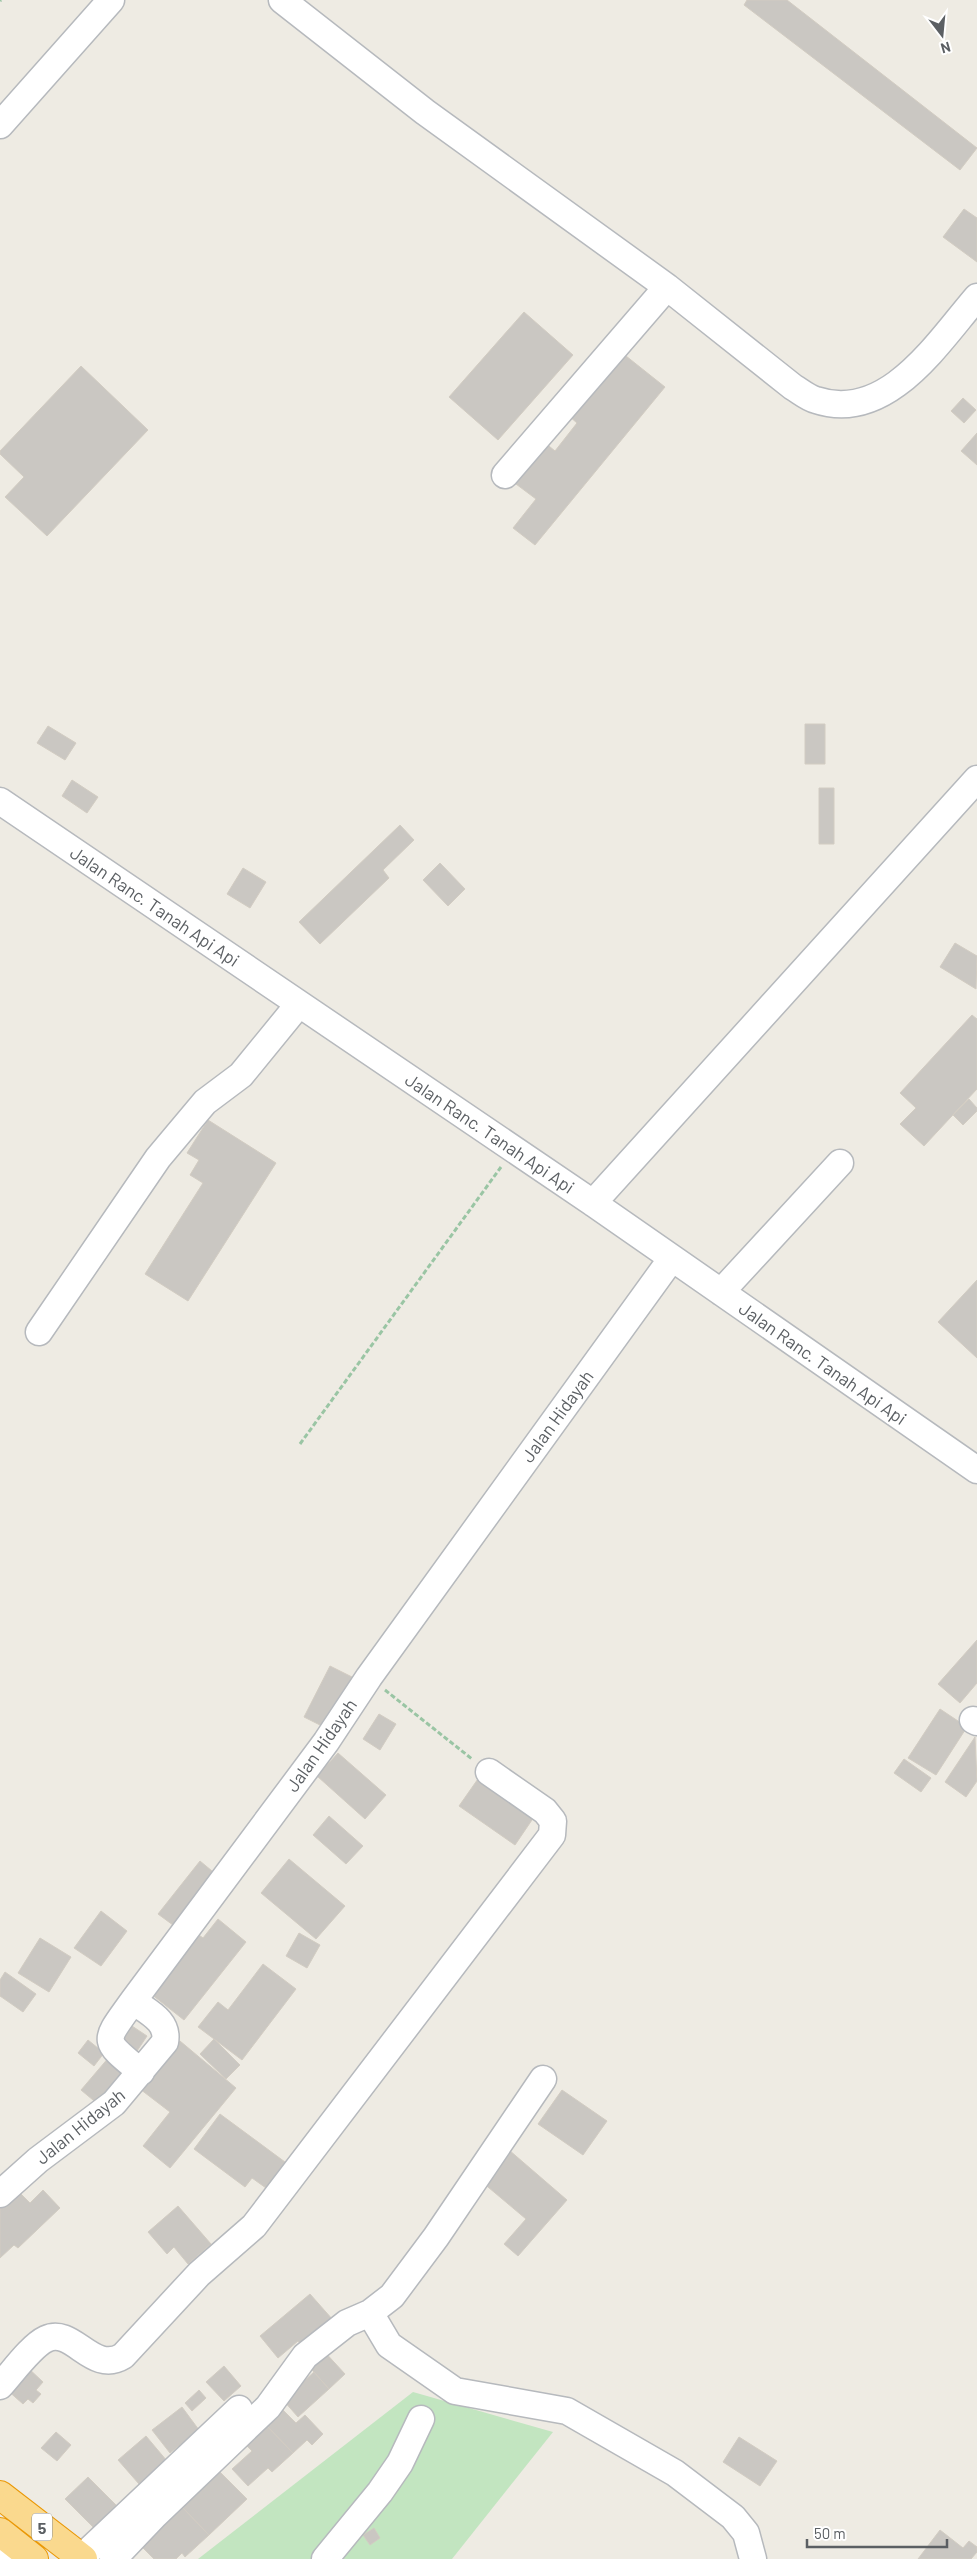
<svg xmlns="http://www.w3.org/2000/svg" width="977" height="2559" font-family="Barlow,sans-serif">
  <rect width="100%" height="100%" fill="#eeebe3"/>
  <path fill="#c2e5c0" d="M413 2392 553 2432 452 2559H198Z"/>
  <path fill="#cac7c2" stroke="#d2ccc2" d="M747 0H787L977 148 960 170 744 5Z
    M964 209 977 218V262L943 237Z
    M524 312 573 355 498 440 449 397Z
    M621 352 665 387 535 545 513 528 536 499 512 481 544 442 555 451 577 423 569 416Z
    M81 366 148 430 47 536 5 497 24 477 0 454V451Z
    M963 398 976 410 964 423 951 411Z
    M977 433V465L961 451Z
    M805 724H825V764H805Z
    M48 726 76 743 65 760 37 743Z
    M72 780 98 797 87 813 62 796Z
    M819 788H834V844H819Z
    M400 825 414 840 383 870 389 878 320 944 299 922Z
    M440 863 465 889 448 906 423 880Z
    M243 868 266 882 250 908 227 894Z
    M955 943 977 956 976 989 940 967Z
    M972 1015 977 1019V1089L924 1146 900 1124 916 1108 900 1093Z
    M969 1099 977 1108V1111L963 1125 953 1115Z
    M208 1120 276 1163 188 1301 145 1274 203 1183 190 1175 199 1160 187 1153Z
    M977 1280V1358L938 1322Z
    M977 1640V1683L960 1703 938 1684Z
    M330 1666 352 1677 326 1728 304 1717Z
    M940 1709 967 1727 936 1775 908 1758Z
    M379 1714 396 1724 380 1750 363 1739Z
    M975 1737 977 1781 966 1797 945 1782Z
    M338 1753 386 1795 365 1819 317 1776Z
    M904 1759 931 1778 921 1792 894 1773Z
    M480 1776 536 1814 515 1845 459 1806Z
    M329 1816 363 1846 346 1864 313 1835Z
    M289 1859 345 1906 316 1939 261 1893Z
    M200 1861 218 1876 177 1928 158 1914Z
    M101 1911 127 1931 101 1966 74 1948Z
    M218 1919 246 1942 184 2020 146 1990 176 1964 199 1935 203 1938Z
    M299 1933 320 1945 307 1968 286 1956Z
    M40 1938 71 1957 49 1992 18 1973Z
    M263 1964 296 1989 242 2060 198 2027 218 2002 228 2010Z
    M5 1972 36 1994 23 2012 0 1996V1980Z
    M129 2024 147 2036 137 2051 118 2039Z
    M214 2039 240 2065 226 2079 200 2054Z
    M88 2040 104 2053 94 2066 78 2053Z
    M180 2041 236 2088 170 2168 143 2146 170 2112 140 2089Z
    M110 2056 128 2070 99 2105 81 2090Z
    M562 2090 607 2121 583 2155 538 2124Z
    M220 2114 285 2162 266 2188 252 2178 245 2187 194 2149Z
    M509 2150 567 2200 518 2256 504 2244 526 2219 482 2182Z
    M17 2190 30 2203 43 2190 60 2208 18 2248 14 2245 0 2258V2205Z
    M178 2206 211 2244 188 2264 174 2247 167 2254 148 2232Z
    M310 2294 333 2320 302 2346 298 2341 278 2358 260 2336Z
    M322 2349 345 2374 329 2389 306 2363Z
    M26 2366 43 2382 36 2390 41 2394 33 2403 28 2399 23 2404 6 2389Z
    M224 2366 241 2386 224 2401 206 2382Z
    M314 2372 329 2389 298 2417 283 2400Z
    M199 2390 206 2398 192 2411 185 2403Z
    M182 2407 199 2430 170 2453 152 2430Z
    M282 2409 296 2423 305 2415 323 2434 312 2445 307 2440 293 2453 265 2424Z
    M265 2424 293 2453 272 2472 268 2468 248 2486 232 2469 252 2451 245 2444Z
    M56 2432 71 2445 57 2461 41 2448Z
    M146 2436 167 2461 139 2484 118 2460Z
    M739 2437 777 2461 760 2486 723 2462Z
    M218 2470 247 2499 209 2535 181 2506Z
    M88 2477 116 2505 94 2528 65 2499Z
    M181 2506 209 2535 185 2557 182 2553 176 2559H154L140 2545Z
    M374 2528 380 2538 370 2545 363 2535Z
    M940 2530 963 2548 969 2541 977 2547V2552L971 2559H918Z"/>
  <g fill="none" stroke-linecap="round" stroke-linejoin="round">
    <g stroke="#b6b9bd" stroke-width="29">
      <path id="minor" d="M282 0 425 112 667 287 793 387C800 391 808 398 816 400 887 424 938 342 977 297
        M0 125 111 0
        M505 475 667 287
        M0 801 593 1203 977 1470
        M593 1203 977 779
        M721 1292 840 1163
        M39 1332 158 1158 205 1102 241 1075 299 1004
        M973 1720 977 1722
        M133 2001C103 2043 101 2039 141 2072
        M0 2194 38 2160 114 2103 165 2042C169 2021 148 2012 133 2001L326 1742 369 1677 672 1258
        M370 2313 389 2345 455 2391 567 2411 675 2473 733 2517 746 2533 753 2559
        M0 2386C12 2373 31 2346 46 2339 73 2326 92 2375 123 2356L199 2274 254 2226 552 1835 553 1821 545 1811 489 1772
        M81 2558 239 2409
        M0 2559 13 2543
        M113 2559 155 2515 268 2407 305 2356 347 2323 370 2313 392 2296 436 2237 543 2079
        M325 2559 380 2492 400 2463 421 2419"/>
    </g>
    <g stroke="#ea9806" stroke-width="30">
      <path id="highway" d="M0 2495 83 2559
        M0 2532 34 2559"/>
    </g>
    <path stroke="#9ac5a4" stroke-width="3" stroke-dasharray="5 2.5" stroke-linecap="butt" d="M0 1 1 0
      M300 1444 501 1167
      M385 1690 472 1759"/>
    <use href="#minor" stroke="#fff" stroke-width="26"/>
    <use href="#highway" stroke="#fad98e" stroke-width="28"/>
  </g>
  <g text-anchor="middle" dominant-baseline="central" stroke-width="4" stroke-linejoin="round" paint-order="stroke">
    <rect fill="#fff" stroke="#8c8f92" stroke-width="1" x="32" y="2513.5" width="20" height="27" rx="4"/>
    <g font-size="16" font-weight="bold" fill="#5b5f63">
      <text x="42" y="2527">5</text>
    </g>
    <g font-size="18" fill="#5b5f63" stroke="#fff">
      <text transform="translate(155 906) rotate(34)">Jalan Ranc. Tanah Api Api</text>
      <text transform="translate(490 1133) rotate(34)">Jalan Ranc. Tanah Api Api</text>
      <text transform="translate(823 1363) rotate(35)">Jalan Ranc. Tanah Api Api</text>
      <text transform="translate(557 1416) rotate(-54)">Jalan Hidayah</text>
      <text transform="translate(321 1745) rotate(-55)">Jalan Hidayah</text>
      <text transform="translate(80 2126) rotate(-39)">Jalan Hidayah</text>
    </g>
  </g>
  <g transform="translate(942 35) rotate(164)" stroke="#ffffff" stroke-width="4" paint-order="stroke">
  <path d="M0-4L9 19L0 12L-9 19Z" fill="#5b5f63"/>
  <text y="-8" font-size="14" font-weight="bold" text-anchor="middle" fill="#5b5f63">N</text>
  </g>
  <path d="M807 2539v8h140v-8" fill="none" stroke="#5b5f63" stroke-width="2.5"/>
  <text x="814" y="2539" font-size="15" fill="#5b5f63" stroke="#ffffff" stroke-width="4" paint-order="stroke">50 m</text>
</svg>
